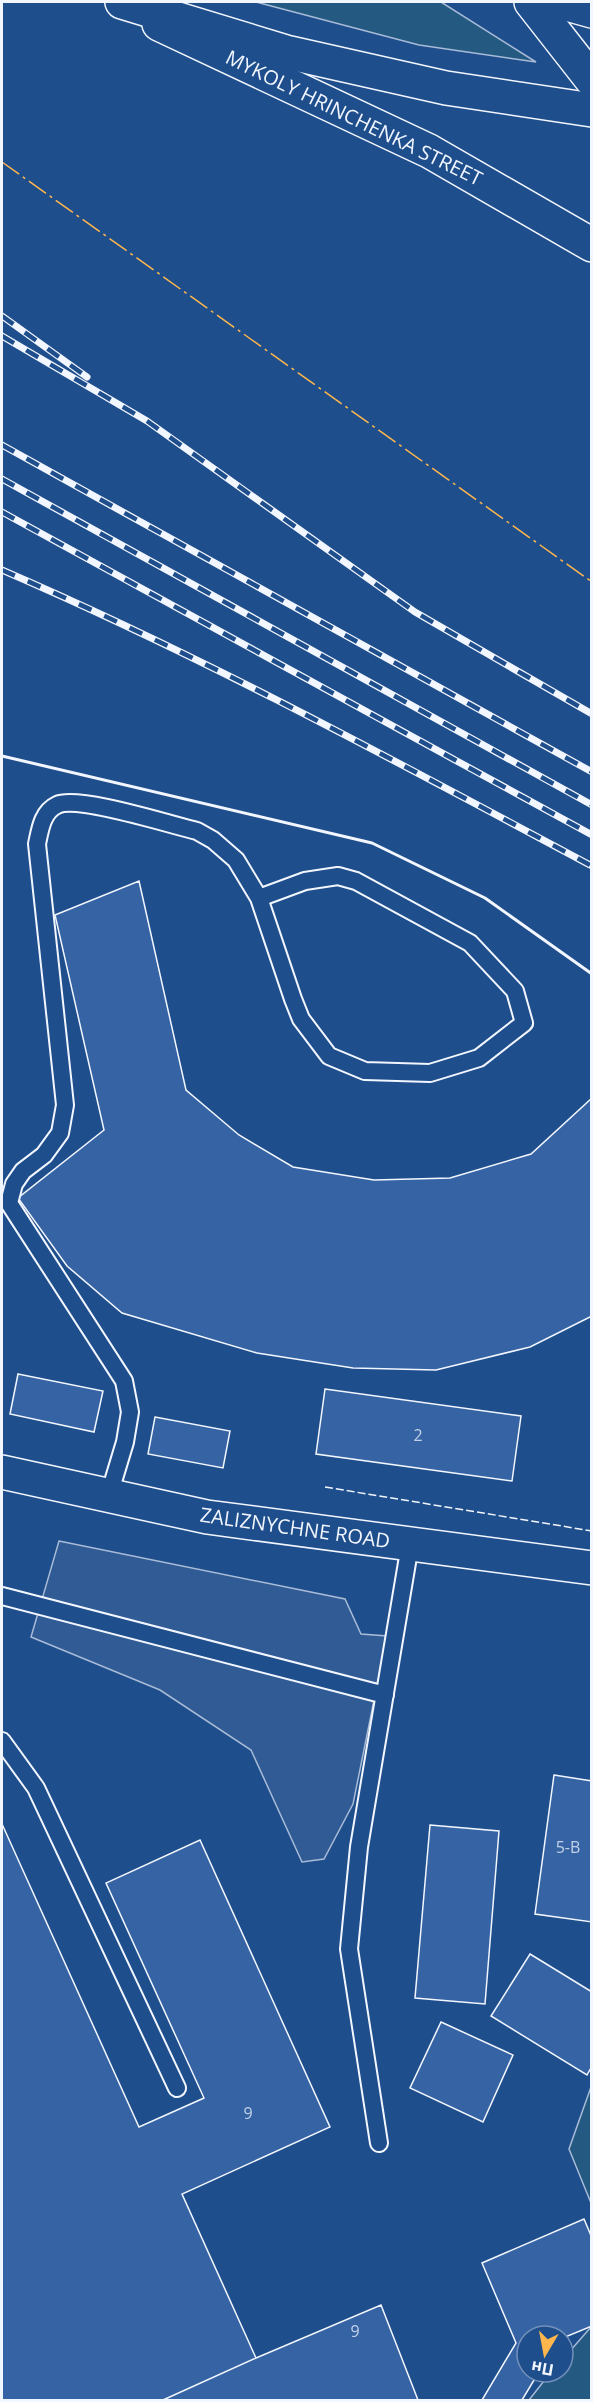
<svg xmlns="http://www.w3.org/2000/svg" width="593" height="2402" viewBox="0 0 593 2402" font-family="'Open Sans',sans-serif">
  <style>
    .green { fill: #245a82; stroke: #a8bbd7; stroke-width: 1.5 }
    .parking { fill: #305b95; stroke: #a8bbd7; stroke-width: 1.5 }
    .building { fill: #3563a3; stroke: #f2f6ff; stroke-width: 1.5 }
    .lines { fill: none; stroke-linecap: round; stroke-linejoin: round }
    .lane-casing { stroke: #f2f6ff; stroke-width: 20 }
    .secondary-casing { stroke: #f2f6ff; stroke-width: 36 }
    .primary-casing { stroke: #f2f6ff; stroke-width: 36 }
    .lane { stroke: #1f4e8c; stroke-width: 16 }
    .secondary { stroke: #1f4e8c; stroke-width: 33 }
    .primary { stroke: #1f4e8c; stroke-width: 33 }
    .rail-casing { stroke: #f2f6ff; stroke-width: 7 }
    .rail { stroke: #1f4e8c; stroke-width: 4.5; stroke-dasharray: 14; stroke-linecap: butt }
    .fence { stroke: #f2f6ff; stroke-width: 1.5; stroke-dasharray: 8 3; stroke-linecap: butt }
    .wall { stroke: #f2f6ff; stroke-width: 3 }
    .power { stroke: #ffb74d; stroke-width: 1.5; stroke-dasharray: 21 4.5 3 4.5; stroke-linecap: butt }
    .labels { text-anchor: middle; stroke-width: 4.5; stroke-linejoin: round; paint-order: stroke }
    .number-label { font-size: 16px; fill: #c3d1e8 }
    .street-label { font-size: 20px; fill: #f2f6ff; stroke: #1f4e8c }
  </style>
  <rect width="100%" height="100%" fill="#1f4e8c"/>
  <!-- green -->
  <path class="green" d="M256 2H441L536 62 419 45Z
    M591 2087V2203L569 2149Z
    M591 2327V2400H529L551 2372H563V2359Z"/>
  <!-- parking -->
  <path class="parking" d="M59 1541 345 1599 361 1634 387 1636 353 1804 324 1859 302 1862 251 1750 160 1690 31 1637Z"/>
  <!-- building -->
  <path class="building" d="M139 881 186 1090 239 1135 293 1167 374 1180 450 1178 531 1154 592 1098V1316L530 1347 436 1370 353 1368 257 1353 122 1313 67 1266 18 1198 104 1130 55 915Z
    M18 1374 103 1391 94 1432 10 1414Z
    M325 1389 521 1416 512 1481 316 1454Z
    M155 1417 230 1431 223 1468 148 1454Z
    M554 1775 592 1781V1922L535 1914Z
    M2 1824 139 2127 204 2098 106 1883 200 1840 330 2127 182 2194 256 2358 163 2400H2Z
    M430 1825 499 1831 485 2004 415 1998Z
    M530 1954 592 1992V2066L587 2075 491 2016Z
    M441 2022 513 2055 483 2122 410 2088Z
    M584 2219 592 2238V2326L563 2338V2336H527V2372H539L522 2400H482L516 2343 482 2263Z
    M381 2305 418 2400H163L256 2358Z"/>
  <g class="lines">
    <defs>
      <path id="lane" d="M109 1495 125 1442 130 1412 124 1381 9 1203 14 1184 23 1171 44 1155 60 1133 65 1105 37 844C40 830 42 812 57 805 78 795 171 825 197 831L213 840 236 860 259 898 293 999 301 1019 329 1056 365 1071 430 1073 479 1058 524 1023 515 991 470 943 356 881 338 876 305 881 259 898
        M2 1596 385 1695
        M2 1741 36 1788 177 2088
        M379 2143 349 1949 359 1847 410 1545"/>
      <path id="secondary" d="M531 2 592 80
        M159 24 429 151 592 245
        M2 1472 207 1517 592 1568"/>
      <path id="primary" d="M122 2 286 52 446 88 592 110
        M560 2 592 11"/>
    </defs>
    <!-- lane casing -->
    <use href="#lane" class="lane-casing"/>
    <!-- secondary casing -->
    <use href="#secondary" class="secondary-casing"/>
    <!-- primary casing -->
    <use href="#primary" class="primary-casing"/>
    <!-- lane -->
    <use href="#lane" class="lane"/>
    <!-- secondary -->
    <use href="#secondary" class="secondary"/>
    <!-- primary -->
    <use href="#primary" class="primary"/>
    <defs>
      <path id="rail" d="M2 316 87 377
        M2 336 147 421 415 612 592 714
        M2 445 592 772
        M2 479 592 805
        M2 512 592 835
        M2 570C204 657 397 762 592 866"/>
    </defs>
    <!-- rail casing -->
    <use href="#rail" class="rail-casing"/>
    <!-- rail -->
    <use href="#rail" class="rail"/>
    <!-- fence -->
    <path class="fence" d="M325 1487 592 1531"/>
    <!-- wall -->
    <path class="wall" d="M2 756 372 843 485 898 592 974"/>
    <!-- power -->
    <path class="power" d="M2 162 592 582"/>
  </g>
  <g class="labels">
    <!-- number labels -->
    <g class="number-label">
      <text x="418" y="1441">2</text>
      <text x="568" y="1853">5-В</text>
      <text x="248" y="2119">9</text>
      <text x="355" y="2337">9</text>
    </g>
    <!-- street labels -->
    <g class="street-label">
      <text transform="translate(354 118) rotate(26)" y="7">MYKOLY HRINCHENKA STREET</text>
      <text transform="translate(295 1528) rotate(8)" y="7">ZALIZNYCHNE ROAD</text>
    </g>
  </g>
  <!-- border -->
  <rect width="593" height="2402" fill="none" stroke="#f2f6ff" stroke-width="6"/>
  <!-- north arrow -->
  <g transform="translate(545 2354) rotate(190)"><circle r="28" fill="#1f4e8c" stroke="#7391ba" stroke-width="1.5"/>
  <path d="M0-4.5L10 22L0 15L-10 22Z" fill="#ffb74d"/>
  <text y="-9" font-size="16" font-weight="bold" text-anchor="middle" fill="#f2f6ff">Пн</text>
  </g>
</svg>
